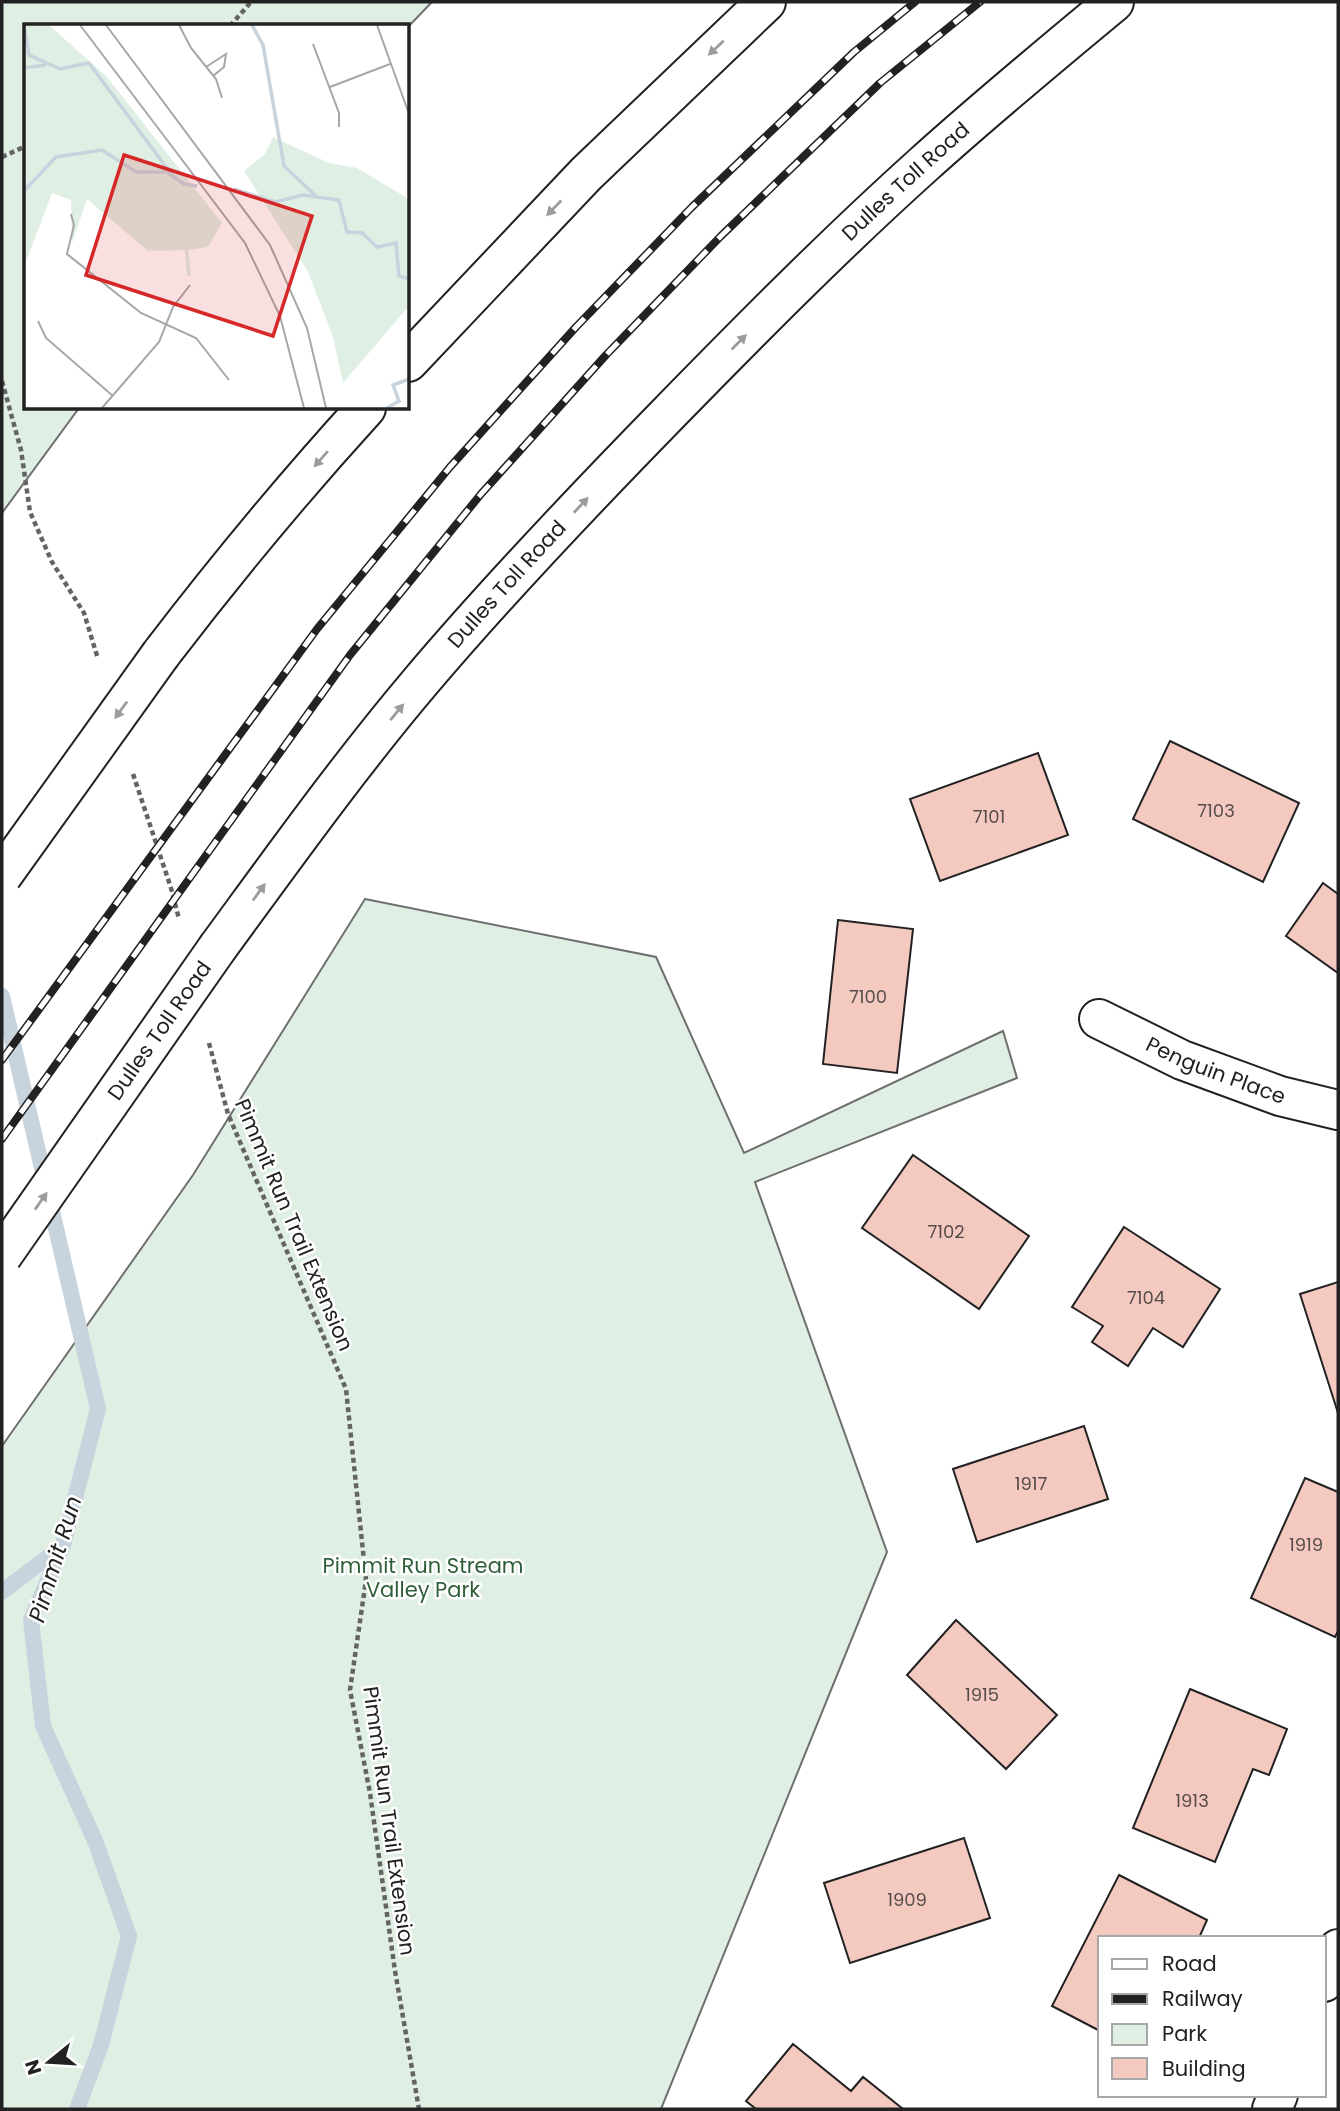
<svg xmlns="http://www.w3.org/2000/svg" width="1340" height="2111" viewBox="0 0 1340 2111" font-family="Poppins,sans-serif">
  <style>
    .green { fill: #e0efe3; stroke: #6f6f6f; stroke-width: 2 }
    .lines { fill: none; stroke-linecap: round; stroke-linejoin: round }
    .stream { stroke: #c7d3dd; stroke-width: 16 }
    .building { fill: #f3c9c0; stroke: #222; stroke-width: 2 }
    .minor-casing { stroke: #222; stroke-width: 42 }
    .motorway-casing { stroke: #222; stroke-width: 42 }
    .path { stroke: #646464; stroke-width: 4.5; stroke-dasharray: 5 3.5; stroke-linecap: butt }
    .minor { stroke: #fff; stroke-width: 38 }
    .motorway { stroke: #fff; stroke-width: 38 }
    .rail-casing { stroke: #222; stroke-width: 8 }
    .rail { stroke: #fff; stroke-width: 5; stroke-dasharray: 16; stroke-linecap: butt }
    .motorway-bridge-casing { stroke: #222; stroke-width: 42; stroke-linecap: butt }
    .motorway-bridge { stroke: #fff; stroke-width: 38 }
    .oneway { fill: #9c9c9c }
    .labels { text-anchor: middle; stroke-width: 5; stroke-linejoin: round; paint-order: stroke }
    .number-label { font-size: 18px; fill: #564c4a }
    .street-label { font-size: 21px; fill: #222; stroke: #fff }
    .park-label { font-size: 21px; fill: #2f5e38; stroke: #fff }
    .water-label { font-size: 23px; font-style: italic; fill: #222; stroke: #fff }
    .inset-river { fill: none; stroke: #c7d3dd; stroke-width: 3.5 }
    .inset-road { fill: none; stroke: #a7a7a7; stroke-width: 2 }
    .view { fill: #d62828; fill-opacity: 0.15; stroke: #d62828; stroke-width: 3.5 }
    .inset-edge { fill: none; stroke: #222; stroke-width: 3.5 }
  </style>
  <rect width="100%" height="100%" fill="#fff"/>
  <!-- green -->
  <path class="green" d="M2 2H432L408 27 26 26V408H79L2 513Z
    M365 899 656 957 744 1153 1003 1031 1017 1078 755 1182 887 1552 661 2109H2V1446L193 1175Z"/>
  <g class="lines">
    <!-- stream -->
    <path class="stream" d="M2 996 98 1409 63 1545 31 1620 43 1726 96 1843 129 1936 101 2045 77 2109
      M2 1592 61 1547"/>
  </g>
  <!-- building -->
  <path class="building" d="M1170 741 1299 803 1263 882 1133 819Z
    M1038 753 1068 835 940 881 910 799Z
    M1323 883 1338 894V973L1286 936Z
    M838 920 913 929 897 1073 823 1064Z
    M913 1155 1029 1236 979 1309 862 1228Z
    M1124 1227 1220 1289 1183 1347 1153 1328 1128 1366 1092 1342 1103 1326 1072 1307Z
    M1338 1282V1413L1300 1294Z
    M1084 1426 1108 1499 977 1542 953 1469Z
    M1305 1478 1338 1492V1631L1335 1637 1251 1598Z
    M956 1620 1057 1715 1006 1769 907 1675Z
    M1190 1689 1287 1729 1269 1775 1253 1769 1215 1862 1133 1828Z
    M964 1838 990 1918 850 1963 824 1883Z
    M1119 1875 1207 1920 1199 1938H1100V2031L1052 2006Z
    M793 2044 851 2091 863 2077 903 2109H756L746 2101Z"/>
  <g class="lines">
    <defs>
      <g id="minor">
        <path id="s1" d="M1099 1019 1182 1060 1280 1096 1338 1110"/>
        <path d="M1324 1982 1338 1949"/>
        <path d="M1272 2109 1278 2095"/>
      </g>
      <g id="motorway">
        <path d="M408 362 586 174 766 2"/>
        <path d="M161 654C226 569 294 487 366 408"/>
        <path id="s2" d="M218 947C284 857 349 766 421 681 499 589 582 502 666 416 750 330 835 244 924 164 986 108 1050 55 1114 2"/>
      </g>
    </defs>
    <!-- minor casing -->
    <use href="#minor" class="minor-casing"/>
    <!-- motorway casing -->
    <use href="#motorway" class="motorway-casing"/>
    <!-- path -->
    <path class="path" d="M230 26 251 2
      M2 157 26 146
      M2 381 21 450 30 512 52 562 84 613 98 659
      M133 774 171 888 179 919
      M209 1043 228 1114 346 1389 366 1580 350 1690 370 1793 395 1971 419 2109
      M1337 2091H1338"/>
    <!-- minor -->
    <use href="#minor" class="minor"/>
    <!-- motorway -->
    <use href="#motorway" class="motorway"/>
    <defs>
      <path id="rail" d="M2 1060 317 629 450 467 576 327 692 207 854 52 915 2
        M2 1139 350 655 481 494 606 355 721 236 880 83 980 2"/>
    </defs>
    <!-- rail casing -->
    <use href="#rail" class="rail-casing"/>
    <!-- rail -->
    <use href="#rail" class="rail"/>
    <defs>
      <g id="motorway-bridge">
        <path d="M2 876 161 654"/>
        <path id="s3" d="M2 1256 218 947"/>
      </g>
    </defs>
    <!-- motorway-bridge casing -->
    <use href="#motorway-bridge" class="motorway-bridge-casing"/>
    <!-- motorway-bridge -->
    <use href="#motorway-bridge" class="motorway-bridge"/>
  </g>
  <!-- one-way arrows -->
  <defs><path id="oneway-solid" d="M-6-.8H1V-3.2L6.5 0L1 3.2V.8H-6Z" transform="scale(1.75)"/></defs>
  <g class="oneway">
    <use href="#oneway-solid" transform="translate(716 48) rotate(137)"/>
    <use href="#oneway-solid" transform="translate(554 208) rotate(134)"/>
    <use href="#oneway-solid" transform="translate(739 342) rotate(-45)"/>
    <use href="#oneway-solid" transform="translate(321 459) rotate(131)"/>
    <use href="#oneway-solid" transform="translate(581 505) rotate(-47)"/>
    <use href="#oneway-solid" transform="translate(121 710) rotate(126)"/>
    <use href="#oneway-solid" transform="translate(397 712) rotate(-51)"/>
    <use href="#oneway-solid" transform="translate(259 892) rotate(-54)"/>
    <use href="#oneway-solid" transform="translate(41 1201) rotate(-55)"/>
  </g>
  <g class="labels">
    <!-- number labels -->
    <g class="number-label">
      <text x="1216" y="817">7103</text>
      <text x="989" y="823">7101</text>
      <text x="868" y="1003">7100</text>
      <text x="946" y="1238">7102</text>
      <text x="1146" y="1304">7104</text>
      <text x="1031" y="1490">1917</text>
      <text x="1306" y="1551">1919</text>
      <text x="982" y="1701">1915</text>
      <text x="1192" y="1807">1913</text>
      <text x="907" y="1906">1909</text>
    </g>
    <!-- street labels -->
    <g class="street-label">
      <text dy="7" stroke="none"><textPath href="#s2" startOffset="1031">Dulles Toll Road</textPath></text>
      <text dy="7" stroke="none"><textPath href="#s2" startOffset="464">Dulles Toll Road</textPath></text>
      <text dy="7" stroke="none"><textPath href="#s3" startOffset="275">Dulles Toll Road</textPath></text>
      <text dy="7" stroke="none"><textPath href="#s1" startOffset="128">Penguin Place</textPath></text>
      <text transform="translate(294 1225) rotate(67)" y="7">Pimmit Run Trail Extension</text>
      <text transform="translate(389 1821) rotate(82)" y="7">Pimmit Run Trail Extension</text>
    </g>
    <!-- park labels -->
    <g class="park-label">
      <text x="423" y="1573">Pimmit Run Stream<tspan x="423" dy="24">Valley Park</tspan></text>
    </g>
    <!-- water labels -->
    <g class="water-label">
      <text transform="translate(55 1559) rotate(-73)" y="8">Pimmit Run</text>
    </g>
  </g>
  <!-- overview -->
  <g transform="translate(24 24)">
    <rect width="385" height="385" fill="#fff"/>
    <path d="M0 1H25L83 53 198 199 184 223 164 226 167 252H163L161 226 124 227 63 175 48 219 47 176 28 169 0 243ZM249 113 305 139 333 144 385 175V282L319 359 309 313 284 248 220 147 241 130Z" fill="#e0efe3"/>
    <path class="inset-river" d="M0 1 5 31 36 45 65 39 148 151M228 1 239 21 260 142 294 174M0 44 22 41M210 165 251 178 279 171 315 176 323 208 338 209 353 223 372 219 375 252 385 255M0 167 32 133 78 126 112 148H143L160 160 173 162M363 384 375 377 369 361 385 355"/>
    <path class="inset-road" d="M56 1 221 219 256 292 280 384M82 1 246 221 283 304 302 384M155 1 167 24 192 55 198 74M353 1 385 90M289 20 315 89V103M182 43 202 30 200 43 189 52M306 63 366 40M47 190 50 201 43 230 117 289 172 314 205 356M14 297 22 314 89 372M78 384 135 318 149 283 166 261"/>
    <path class="view" d="M100 131 288 192 249 312 62 251Z"/>
    <rect width="385" height="385" class="inset-edge"/>
  </g>
  <!-- border -->
  <rect width="1340" height="2111" fill="none" stroke="#222222" stroke-width="7"/>
  <!-- legend -->
  <rect x="1098" y="1936" width="228" height="161" fill="#ffffff" stroke="#a7a7a7" stroke-width="2"/>
  <rect x="1112" y="1959" width="35" height="10" fill="#ffffff" stroke="#a7a7a7" stroke-width="2"/>
  <text x="1162" y="1971" font-size="21" fill="#222222">Road</text>
  <rect x="1112" y="1994" width="35" height="10" fill="#222222" stroke="#a7a7a7" stroke-width="2"/>
  <text x="1162" y="2006" font-size="21" fill="#222222">Railway</text>
  <rect x="1112" y="2024" width="35" height="21" fill="#e0efe3" stroke="#a7a7a7" stroke-width="2"/>
  <text x="1162" y="2041" font-size="21" fill="#222222">Park</text>
  <rect x="1112" y="2058" width="35" height="21" fill="#f3c9c0" stroke="#a7a7a7" stroke-width="2"/>
  <text x="1162" y="2076" font-size="21" fill="#222222">Building</text>
  <!-- north arrow -->
  <g transform="translate(49 2062) rotate(252)" stroke="#ffffff" stroke-width="5" paint-order="stroke">
  <path d="M0-5L12 26L0 18L-12 26Z" fill="#222222"/>
  <text y="-10" font-size="19" font-weight="bold" text-anchor="middle" fill="#222222">N</text>
  </g>
</svg>
